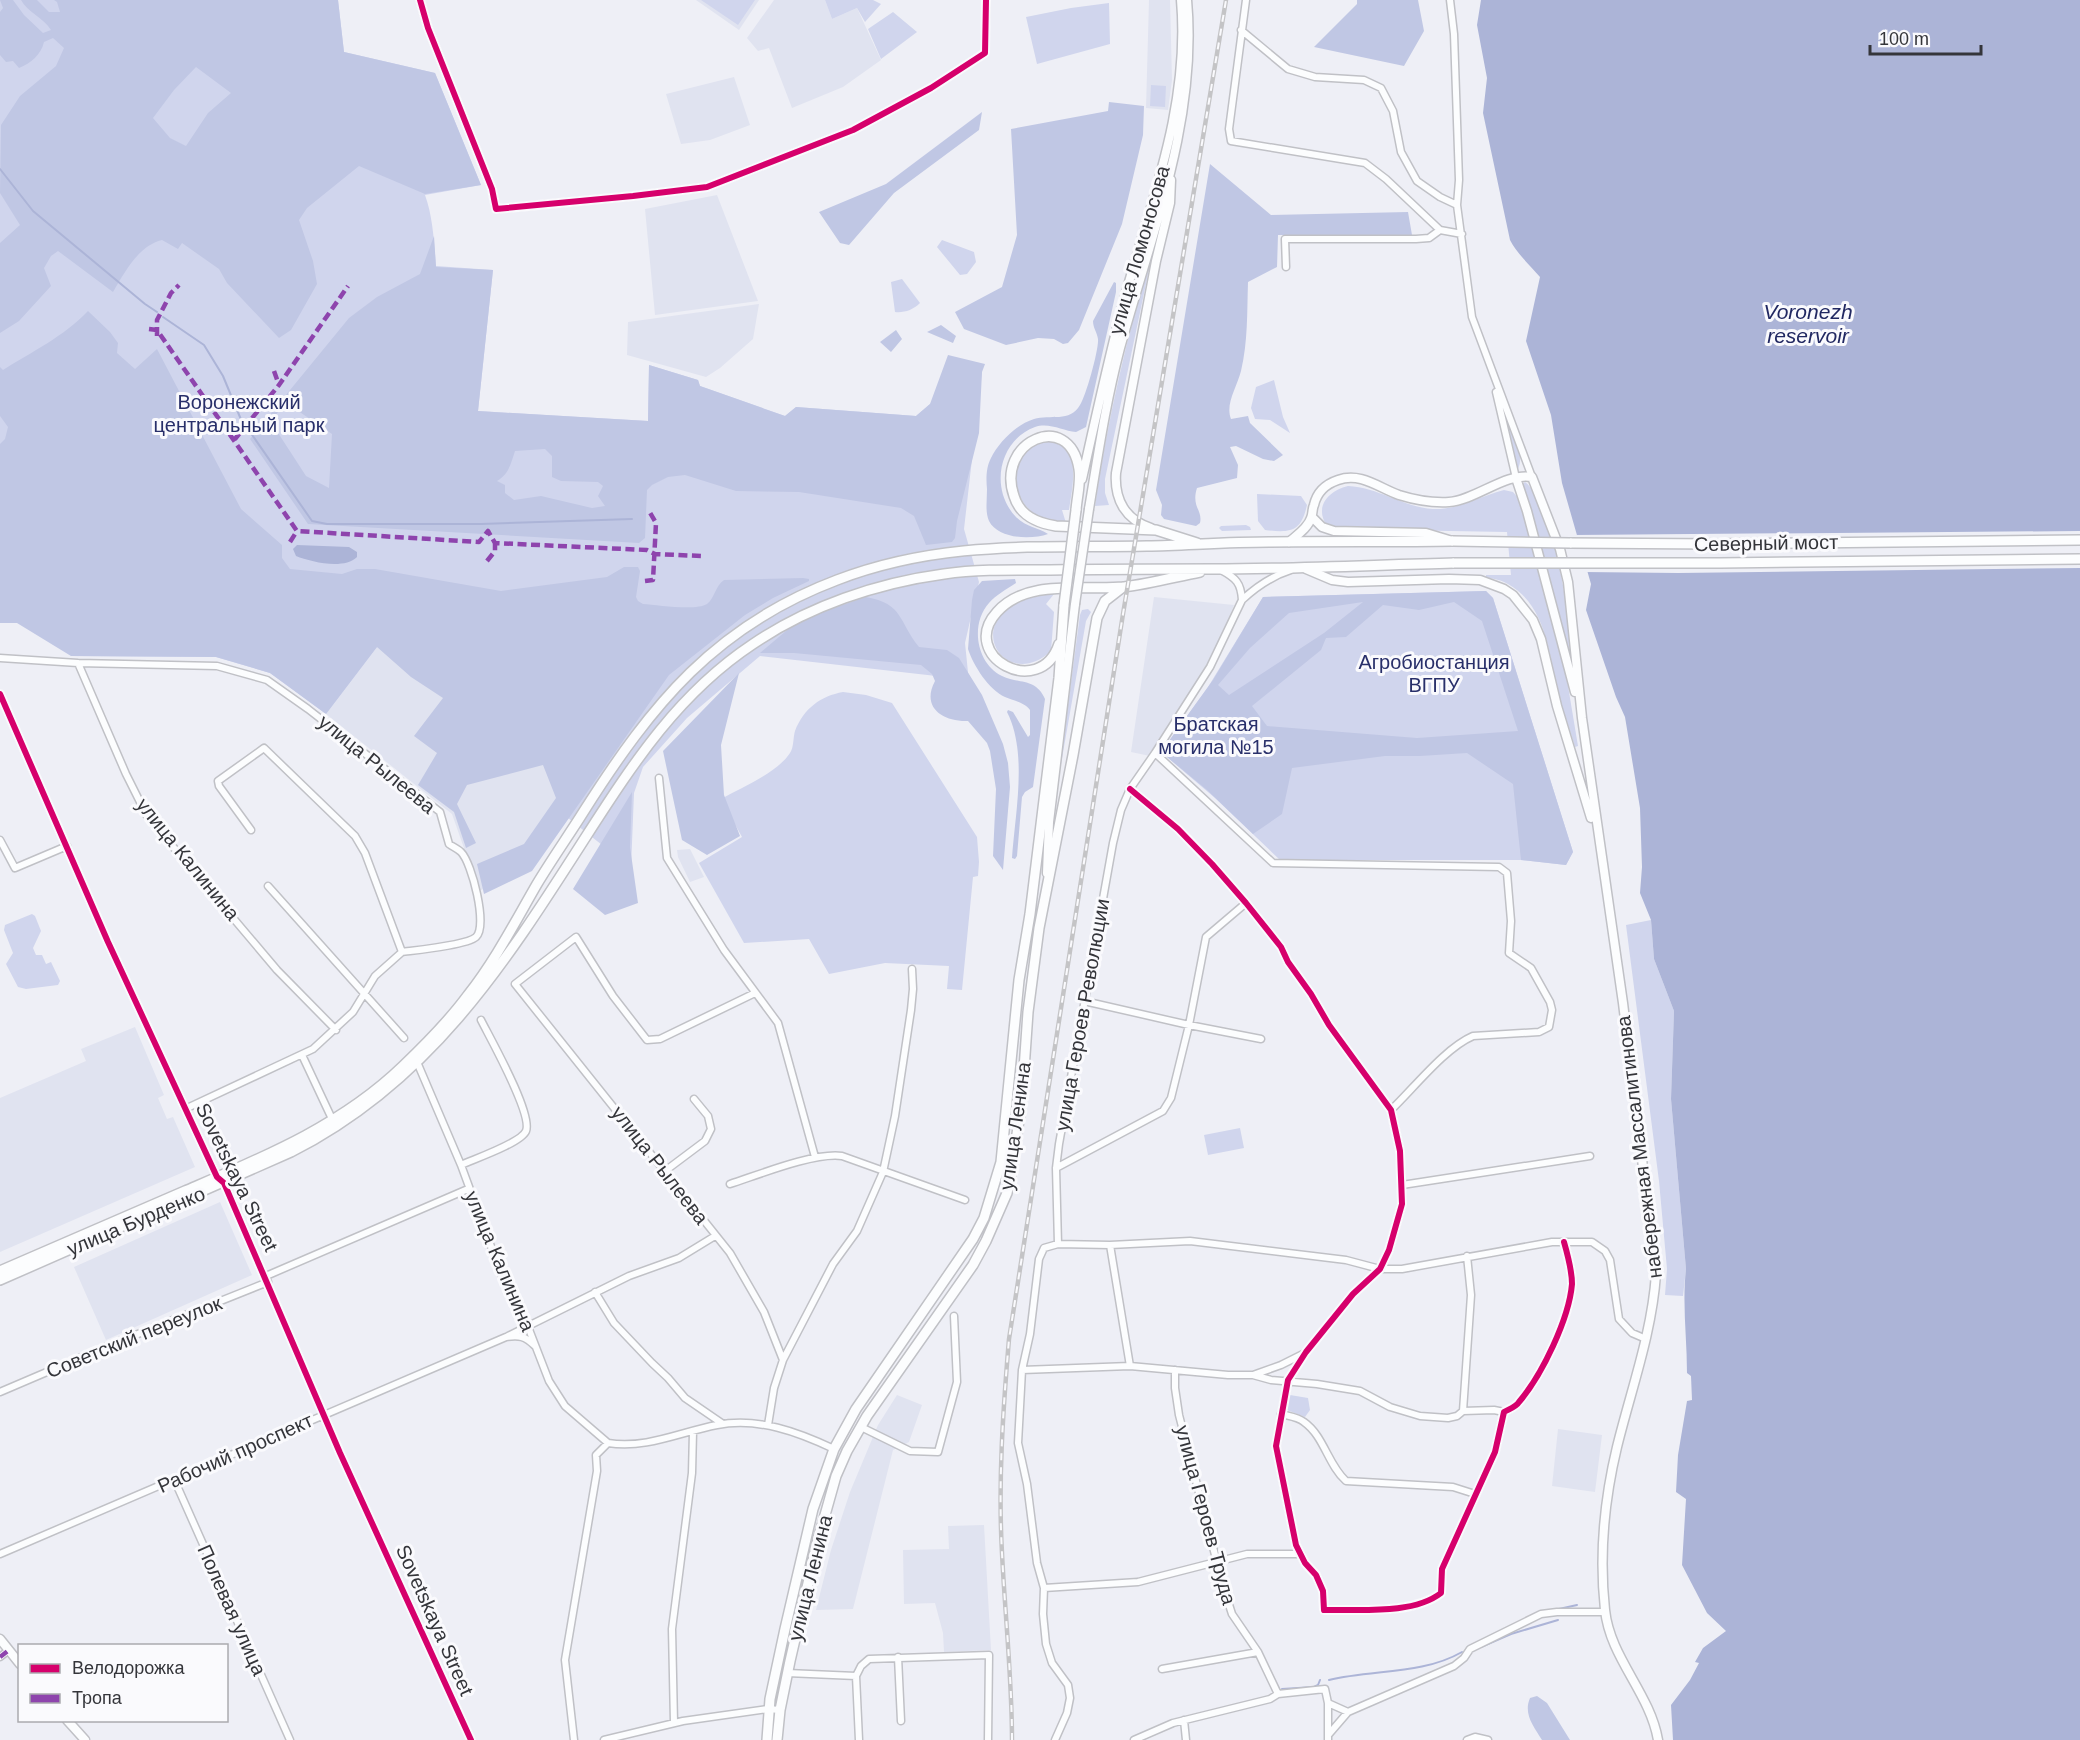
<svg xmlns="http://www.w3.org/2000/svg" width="2080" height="1740" viewBox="0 0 2080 1740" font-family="Helvetica,sans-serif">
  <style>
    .built { fill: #e0e3f0 }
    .green { fill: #d0d5ed }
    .forest { fill: #c0c7e4; fill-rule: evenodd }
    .water { fill: #acb4d7 }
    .pier { fill: #eeeff6 }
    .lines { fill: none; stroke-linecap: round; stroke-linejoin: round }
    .stream { stroke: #acb4d7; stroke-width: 2 }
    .street-casing { stroke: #c0c1c6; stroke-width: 9 }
    .secondary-casing { stroke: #c0c1c6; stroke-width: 11 }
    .primary-casing { stroke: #c0c1c6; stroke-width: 12 }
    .street { stroke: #fcfdfe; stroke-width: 6 }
    .secondary { stroke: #fcfdfe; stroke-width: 8 }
    .primary { stroke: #fcfdfe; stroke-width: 9 }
    .rail-casing { stroke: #c4c4c6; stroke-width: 4.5 }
    .rail { stroke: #fafafd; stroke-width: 2; stroke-dasharray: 7; stroke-linecap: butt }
    .secondary-bridge-casing { stroke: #c0c1c6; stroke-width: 11; stroke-linecap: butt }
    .primary-bridge-casing { stroke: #c0c1c6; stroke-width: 12; stroke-linecap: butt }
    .secondary-bridge { stroke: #fcfdfe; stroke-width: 8 }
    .primary-bridge { stroke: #fcfdfe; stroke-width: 9 }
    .quiet { stroke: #8e44ad; stroke-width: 4.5; stroke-dasharray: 9 4.5; stroke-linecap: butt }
    .cycleway-casing { stroke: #fafafd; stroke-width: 10 }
    .cycleway { stroke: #d6006c; stroke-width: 6 }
    .labels { text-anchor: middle; stroke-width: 6; stroke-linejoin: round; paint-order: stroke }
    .street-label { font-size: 20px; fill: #34353a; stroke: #fafafd }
    .park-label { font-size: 20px; fill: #282f6a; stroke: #fafafd }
    .water-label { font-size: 21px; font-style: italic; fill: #212862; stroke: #fafafd }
  </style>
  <rect width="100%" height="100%" fill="#eeeff6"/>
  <!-- built -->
  <path class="built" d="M696 0H759L739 30Z
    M774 0H825L832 19 857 8 881 60 843 87 792 108 769 48 758 51 747 38Z
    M1149 0H1170L1172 80 1168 110 1146 108Z
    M734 77 750 125 710 140 681 144 666 94Z
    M717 195 758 301 655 315 645 209Z
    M759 304 753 339 720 368 706 377 627 355 628 322Z
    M1154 597 1234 605 1226 626 1196 685 1150 756 1131 752Z
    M377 647 541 759 563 814 524 870 479 891 452 814 326 714Z
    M690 849 704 877 690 882 678 857 677 850Z
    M135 1027 164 1095 158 1098 167 1119 173 1117 195 1167 0 1252V1098L86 1061 81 1049Z
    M220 1202 252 1275 106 1340 74 1267Z
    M897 1395 922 1405 909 1442 893 1450 853 1609 816 1610 831 1550 850 1492 878 1425Z
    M1558 1429 1602 1435 1595 1492 1552 1486Z
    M984 1525 991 1650 944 1652 943 1633 935 1603 904 1604 903 1550 949 1549 948 1526Z"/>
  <!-- green -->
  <path class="green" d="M0 0H338L344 52 435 73 481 185 425 195C433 217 434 242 436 266L493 270 478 411 648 421 649 365 698 380 700 386 785 416 796 407 916 416 930 404 982 372 964 529 979 582 965 643 973 721 945 677 760 656 687 718 643 767 634 793 631 868 563 814 541 759 377 647 326 714 270 673 216 657 71 656 69 597 0 596Z
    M701 0H755L738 25Z
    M825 0H873L881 4 865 22 857 8 832 19Z
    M1109 3 1110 44 1037 64 1026 17 1071 8Z
    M893 12 917 32 881 59 868 29Z
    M1151 85 1166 86 1165 107 1150 106Z
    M942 240 974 252 976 262 967 274 960 275 937 247Z
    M1155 241 1105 479V493L1109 505 1095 506C1108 416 1129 328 1155 241Z
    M902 279 920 303C913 310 904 313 895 312L891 282Z
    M1274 380 1283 417 1290 433 1270 420 1255 419 1251 408 1256 387Z
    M1505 418 1507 420C1513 434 1525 454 1518 469Z
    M1044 441C1083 443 1073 483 1069 510H1062L1066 523C1055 521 1045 520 1035 514 1013 500 1010 468 1028 449 1032 445 1039 443 1044 441Z
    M1525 482C1532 487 1535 497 1539 505 1563 559 1567 609 1574 667H1572L1523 484Z
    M1348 486C1377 487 1403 507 1433 509 1459 510 1480 496 1504 490L1513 492 1519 499 1567 680 1578 746 1575 747C1570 729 1563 712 1558 694 1549 655 1547 606 1508 584 1502 580 1493 579 1486 577V575H1511L1507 532 1336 529 1327 526C1314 507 1328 491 1348 486Z
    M1257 494 1301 496 1307 505C1301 532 1291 533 1265 530L1258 521Z
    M1246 525 1250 527 1251 530 1222 531 1219 528 1221 526Z
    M1486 591 1493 598 1573 852 1566 865 1521 860H1280L1215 798 1161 752 1208 687 1263 597Z
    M1054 594 1046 604 1054 612 1051 651C1000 698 950 603 1054 594Z
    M1088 609 1091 612 1086 621 1057 787 1080 615 1082 610Z
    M843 692 866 695 892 703 977 837 979 862 978 876 973 877 962 990 947 989 949 966 885 963 829 974 809 939 744 943 699 863 742 837 721 799C742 787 777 773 790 753 794 747 793 737 795 731 804 708 821 696 843 692Z
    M32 914 35 916 41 931 33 948 36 955H42L46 964 51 962 60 981 58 985 26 989 18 987 6 964 13 953 4 930 5 925Z
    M1651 920 1654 959 1674 1011 1671 1099 1686 1269 1683 1296 1665 1295 1667 1269 1659 1181 1626 925Z
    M1240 1128 1244 1148 1208 1155 1204 1135Z
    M1290 1395 1308 1398 1310 1410 1305 1417 1287 1410Z"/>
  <!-- forest -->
  <path class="forest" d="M0 0H13L24 15 43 33 51 30C43 17 28 13 21 0H37L49 12H60L57 2 54 0H338L344 52 435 73 481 185 425 194 359 166 307 208 299 220 313 261 317 284 291 330 279 338 227 283 219 269 182 243 178 249 162 240C138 246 125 272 113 292L58 251 51 256 44 268 51 286 19 321 0 333V243L20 225 0 193 1 125 20 96 56 66 64 48 53 38 44 42C41 55 31 63 19 68L13 61 6 62 0 55V12L3 8ZM196 67 231 93 208 113 186 146 170 138 153 118 174 90Z
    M1357 0H1418L1424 31 1404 66 1314 47 1357 4Z
    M1109 102 1144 106 1143 135 1122 224 1079 330 1068 343 1063 344 1054 339 1038 338 1006 345 964 329 955 312 1002 287 1017 235 1011 129 1108 111Z
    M982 112 979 130 894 193 849 245 840 243 819 212 886 184Z
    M1210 164 1271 215 1408 212 1412 235H1278L1277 267 1248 282C1247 312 1248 342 1241 371 1237 387 1225 404 1231 419L1248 416 1250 423 1283 455 1274 461 1263 459 1236 446 1230 447 1238 465 1237 478 1197 488C1191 507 1203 510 1200 523L1196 526 1164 519 1161 515 1162 505 1156 490Z
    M434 236 436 267 493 270 478 411 648 421 649 365 698 380 700 386 785 416 796 407 916 416 930 404 948 355 985 364 982 372 979 433 957 521 955 538 952 542 926 545 914 516 901 508 799 492 736 491 685 475 668 477 652 485 647 490 645 538 639 543 308 524 250 439 349 318 377 297 420 274ZM285 402 332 434 329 488 306 476 271 422ZM545 449 552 456V477L561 481 598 482 603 486 598 496 605 506 592 508 541 496 514 500 505 493V485L497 481C509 474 511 463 515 451Z
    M1114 282 1116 283V292L1086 427 1076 432C1063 431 1049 422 1035 427 999 440 989 489 1016 517 1027 528 1038 527 1048 534 1031 540 998 539 989 521 985 512 987 500 987 489 986 479 986 467 991 458 999 442 1017 424 1034 419 1050 414 1070 423 1080 405 1086 396 1099 349 1098 339 1097 332 1093 328 1093 321Z
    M88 311 110 332 118 343 117 353 135 369 157 349 241 509 282 545V558L290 569 342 574 357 569H375L501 591 607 577 624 567H638L640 571 636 597 638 601 643 604C657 605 696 611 707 604 715 598 715 586 724 580L803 578 809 579V581L773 598 745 615 669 675 532 871 484 894 477 864 524 844 556 798 543 765 467 785 457 804 476 843 466 848 454 812 418 785 437 753 414 736 443 698 411 677 377 647 326 714 270 673 216 657 71 656 17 623H0V444L5 439 8 427 0 416V367L3 370C33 351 63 337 88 311Z
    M941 325 956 336 953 343 927 332Z
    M896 330 902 339 891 352 880 342Z
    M1015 579 1016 583C1007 589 996 595 989 603 970 624 976 663 1002 676 1019 684 1036 678 1045 699L1033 787 1025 792 1022 797 1017 856 1015 859 1012 858C1015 813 1028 753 1007 712L1008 710 1013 712 1028 737 1030 735V710C1024 702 1014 701 1005 697 989 690 973 665 968 649L972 600 974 590 982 581Z
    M1486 591 1493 598 1573 852 1566 865 1521 860 1513 784 1467 753 1420 756H1385L1292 768 1282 814 1253 834 1207 790 1161 752 1213 680 1263 597ZM1363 602 1324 633 1229 695 1218 685 1250 648 1289 613ZM1454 602 1482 621 1518 731 1417 738 1267 726 1252 706 1321 650 1326 638 1346 637 1383 605 1419 610Z
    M866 597C904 604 898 621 919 647L947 650 959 658 982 695 1003 744 1008 763 1010 787 1003 870 993 856 996 789 990 751 987 743 968 721C942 722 921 707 935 681L932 674 921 665 794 653H760L799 620Z
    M739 673 721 745 724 795 740 836 707 855 682 840 663 751Z
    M632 792 630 847 638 903 605 915 573 889Z
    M1537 1696 1547 1703 1570 1740H1542C1534 1727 1523 1714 1530 1698Z"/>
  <!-- water -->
  <path class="water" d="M1481 0H2080V1740H1673L1671 1705 1690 1680 1699 1663 1695 1662 1703 1648 1726 1631 1707 1613 1682 1565 1686 1499 1676 1492 1678 1455 1687 1401 1692 1400 1691 1376 1687 1373C1687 1338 1682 1304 1686 1269L1671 1099 1674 1011 1654 959 1651 920 1640 893 1642 867 1640 808 1625 717 1616 697 1586 610 1591 584 1562 483 1551 415 1526 341 1540 277C1529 264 1518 255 1510 240L1483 113 1487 78 1477 25Z
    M297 545 349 547 357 552V557C344 570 311 562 296 556L293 549Z"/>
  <!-- pier -->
  <path class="pier" d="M2080 531V568L1678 573 1584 572 1574 535Z"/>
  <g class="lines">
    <!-- stream -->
    <path class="stream" d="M0 169 33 211 145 304 157 312
      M163 317 204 345 223 376 242 422
      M248 429 312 521 327 524H481L632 519
      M1559 1609 1577 1605
      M1481 1647 1511 1634 1558 1620
      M1329 1680C1373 1669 1422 1675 1462 1652
      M1282 1689 1314 1687 1318 1685 1320 1680"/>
    <defs>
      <path id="street" d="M420 0 428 28 492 189 496 209 633 196 707 187 853 130 931 88 985 53 986 0
        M1246 0 1229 129 1231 141 1365 163 1386 179 1440 230 1462 234
        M1450 0 1454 34 1459 180 1457 205 1472 317 1532 477
        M1241 30 1288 69 1315 77 1364 80 1381 88 1393 111 1401 152 1417 181 1440 197 1457 205
        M1286 267 1285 239H1416L1429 238 1440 230
        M1496 392 1516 478
        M1221 570C1236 578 1241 583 1242 600 1257 586 1272 576 1291 570
        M0 658 78 663 217 666 267 680 308 709 440 812 449 844C453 847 458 849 461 852 472 863 488 926 476 937 467 945 417 950 402 952
        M78 663 126 774 147 816 277 970 336 1030
        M0 694 108 942 217 1177 224 1183 340 1453 471 1740
        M1155 753 1273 863 1499 867 1507 873 1511 921 1509 953 1531 968 1550 1002 1552 1010 1549 1027 1539 1032 1473 1036C1445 1048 1414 1088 1391 1110
        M659 778 667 858 724 950 778 1023 815 1157
        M1130 789 1178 829 1212 864 1246 903 1281 947 1288 962 1311 994 1329 1025 1391 1110 1400 1151 1402 1204 1389 1250 1380 1269 1353 1294 1306 1352 1288 1380 1276 1446 1296 1545 1305 1563 1316 1575 1323 1591 1324 1610C1359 1609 1413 1615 1441 1593L1442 1569 1495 1452 1504 1412C1509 1409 1516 1407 1519 1402 1542 1375 1569 1319 1572 1284 1572 1270 1568 1256 1564 1242
        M251 830 219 786 218 781 264 748 355 836 365 853 402 952
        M0 840 15 868 67 846
        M268 886 404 1038
        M755 993 660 1039 647 1040 613 996 576 937 515 984 730 1253 764 1312 783 1360
        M1084 1001 1189 1025 1261 1039
        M302 1055 333 1121
        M417 1062 461 1165 503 1279 520 1306 549 1381 565 1406 608 1443
        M185 1109 313 1049 353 1012 375 976 402 952
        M461 1165C474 1159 521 1143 526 1131 533 1114 490 1038 481 1020
        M1056 1168 1163 1111 1171 1098 1189 1025 1206 937 1246 903
        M665 1171 705 1141 711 1129 708 1116 694 1099
        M730 1184C758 1175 815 1152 842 1156L965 1200
        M1402 1185 1590 1156
        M1058 1244 1056 1168 1059 1144 1113 843 1121 810 1130 789 1155 753 1210 667 1242 600
        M1110 1245 1130 1366
        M266 1276 468 1189
        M595 1292 614 1323 652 1363 668 1378 685 1398 723 1424
        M508 1336 629 1276 679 1258 715 1236
        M1022 1370 1130 1366 1228 1375H1253L1271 1380 1317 1384 1360 1391 1390 1407 1420 1416 1448 1418 1457 1416 1463 1411 1494 1410 1504 1412
        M1175 1370V1388L1179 1415 1223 1586 1232 1614 1258 1652 1278 1694
        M1253 1375 1281 1365 1305 1353
        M0 1392 103 1348 268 1282
        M1463 1411 1471 1295 1467 1256
        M1281 1414C1288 1416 1298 1417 1304 1422 1324 1436 1328 1465 1346 1481L1453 1487 1475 1494
        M768 1425 774 1388 783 1360 833 1264 857 1231 883 1172 895 1116 911 1010 913 989 912 969
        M861 1427 910 1451 938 1452 957 1382 954 1316
        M174 1479 290 1740
        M0 1554 506 1337C519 1335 525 1336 535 1346
        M1044 1588 1138 1582 1247 1554H1301
        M0 1657 9 1650
        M898 1657 901 1721
        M1162 1669 1258 1652
        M787 1673 856 1676 861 1666 869 1659 989 1655 988 1740
        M856 1676 859 1740
        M1328 1703 1348 1712 1454 1666 1464 1658 1470 1649 1541 1614 1557 1612H1605
        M1184 1720 1186 1740
        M674 1723 672 1629 692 1473 693 1432
        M1329 1734 1348 1712
        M574 1740 565 1660 597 1471 596 1455 608 1443C647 1449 680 1432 717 1425 758 1417 798 1432 834 1449
        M604 1740 683 1721 768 1709 780 1710
        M1055 1740 1067 1713 1070 1698 1068 1685 1052 1663 1046 1644 1043 1614 1044 1588 1037 1563 1027 1484 1018 1443 1022 1370 1030 1334 1039 1259 1044 1248 1058 1244 1110 1245 1190 1241 1346 1260 1380 1269H1402L1552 1242H1592L1605 1251 1610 1260 1619 1319 1632 1333 1646 1339
        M1134 1740 1173 1723 1270 1699 1278 1694 1325 1689 1328 1703V1740
        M1467 1740 1475 1737 1488 1740"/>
      <path id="secondary" d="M1516 478 1527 511 1575 692
        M1082 479C1096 416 1110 352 1127 289 1154 194 1190 100 1181 0
        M1089 509C1098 455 1106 401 1120 348 1151 235 1198 119 1187 0
        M1312 517 1322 527 1334 531 1426 533 1449 540
        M1151 528C1126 520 1114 500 1116 473L1156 261 1170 203 1171 180
        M1289 542C1297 535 1308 528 1311 518 1313 514 1312 509 1314 505 1317 492 1326 484 1338 480 1361 472 1379 488 1399 495 1415 500 1432 503 1449 502 1476 500 1506 472 1532 477L1560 549 1568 582 1582 718 1623 1003 1656 1274C1652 1333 1631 1390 1617 1447 1604 1501 1599 1555 1605 1610 1610 1658 1650 1693 1658 1740
        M1306 569 1332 580 1348 582 1449 579 1480 580 1504 589 1513 595 1533 620 1541 639 1557 706 1591 818
        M1047 873 1049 822 1075 604
        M0 1639 20 1664
        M67 1720 85 1740"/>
      <path id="primary" d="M1076 510C1077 497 1081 482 1079 469 1069 408 995 442 1014 496 1020 516 1037 523 1056 526L1156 530 1197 543
        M1570 543 1717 544 2080 540
        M1059 644C1040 701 957 656 997 612 1027 578 1084 591 1124 587 1149 584 1175 577 1200 572
        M0 1271C62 1244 123 1218 185 1191 262 1158 341 1126 403 1066 426 1044 449 1021 468 995 495 961 515 922 537 884 552 859 569 835 584 811 652 704 715 626 837 580 941 540 1038 548 1147 546 1188 545 1229 542 1269 542 1331 541 1392 542 1453 541
        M0 1280 291 1152C431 1081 505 963 587 835 634 762 679 693 753 644 809 606 877 583 944 574 979 569 1015 570 1050 570 1105 569 1159 569 1213 569 1294 569 1374 565 1454 563
        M767 1740 770 1699 785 1629 813 1509 834 1449 856 1409 973 1239 984 1218 1001 1162 1019 980 1030 914 1059 678 1064 605
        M777 1740 780 1710 790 1661 818 1540 836 1476 847 1451 867 1416 973 1265 986 1241 1007 1193 1013 1163 1022 1098 1028 1012 1039 928 1073 755 1097 618 1105 601 1123 587"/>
    </defs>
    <!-- street casing -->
    <use href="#street" class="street-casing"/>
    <!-- secondary casing -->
    <use href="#secondary" class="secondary-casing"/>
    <!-- primary casing -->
    <use href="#primary" class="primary-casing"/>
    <!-- street -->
    <use href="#street" class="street"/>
    <!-- secondary -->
    <use href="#secondary" class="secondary"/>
    <!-- primary -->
    <use href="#primary" class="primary"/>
    <defs>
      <path id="rail" d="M1012 1740C1012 1678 1005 1615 1002 1553 998 1482 1003 1410 1009 1339L1123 614 1226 0"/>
    </defs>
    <!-- rail casing -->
    <use href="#rail" class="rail-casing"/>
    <!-- rail -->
    <use href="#rail" class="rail"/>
    <defs>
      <path id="secondary-bridge" d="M1075 604 1089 509"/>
      <path id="primary-bridge" d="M1453 541 1570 543
        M1454 563H1720L2080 559
        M1064 605 1076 510"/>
    </defs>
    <!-- secondary-bridge casing -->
    <use href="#secondary-bridge" class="secondary-bridge-casing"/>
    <!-- primary-bridge casing -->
    <use href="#primary-bridge" class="primary-bridge-casing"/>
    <!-- secondary-bridge -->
    <use href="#secondary-bridge" class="secondary-bridge"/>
    <!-- primary-bridge -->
    <use href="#primary-bridge" class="primary-bridge"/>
    <!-- quiet -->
    <path class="quiet" d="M149 329 157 330 297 531 479 542 488 531 495 543 647 550 655 554 701 556
      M157 336V320L171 293 179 285
      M274 371 279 385
      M235 439 279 385 348 286
      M290 542 297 531
      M487 561 495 551V543
      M645 581 653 580 656 523 649 511
      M0 1657 9 1650"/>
    <defs>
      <path id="cycleway" d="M420 0 428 28 492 189 496 209 633 196 707 187 853 130 931 88 985 53 986 0
        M0 694 108 942 217 1177 224 1183 340 1453 471 1740
        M1130 789 1178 829 1212 864 1246 903 1281 947 1288 962 1311 994 1329 1025 1391 1110 1400 1151 1402 1204 1389 1250 1380 1269 1353 1294 1306 1352 1288 1380 1276 1446 1296 1545 1305 1563 1316 1575 1323 1591 1324 1610C1359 1609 1413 1615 1441 1593L1442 1569 1495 1452 1504 1412C1509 1409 1516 1407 1519 1402 1542 1375 1569 1319 1572 1284 1572 1270 1568 1256 1564 1242"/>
    </defs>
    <!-- cycleway casing -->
    <use href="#cycleway" class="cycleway-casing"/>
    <!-- cycleway -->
    <use href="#cycleway" class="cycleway"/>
  </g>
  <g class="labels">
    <!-- street labels -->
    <g class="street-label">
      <text transform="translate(1139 250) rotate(-74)" y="7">улица Ломоносова</text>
      <text transform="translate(1766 543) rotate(-1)" y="7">Северный мост</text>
      <text transform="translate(377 764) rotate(39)" y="7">улица Рылеева</text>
      <text transform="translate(188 859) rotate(51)" y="7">улица Калинина</text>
      <text transform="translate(1082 1015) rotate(-80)" y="7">улица Героев Революции</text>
      <text transform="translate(1015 1126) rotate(-82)" y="7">улица Ленина</text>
      <text transform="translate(1639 1147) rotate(-97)" y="7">набережная Массалитинова</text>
      <text transform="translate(660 1165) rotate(52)" y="7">улица Рылеева</text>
      <text transform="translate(237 1177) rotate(64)" y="7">Sovetskaya Street</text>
      <text transform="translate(136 1221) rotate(-23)" y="7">улица Бурденко</text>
      <text transform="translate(500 1261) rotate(67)" y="7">улица Калинина</text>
      <text transform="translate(134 1337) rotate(-22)" y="7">Советский переулок</text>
      <text transform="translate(235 1453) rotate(-24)" y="7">Рабочий проспект</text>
      <text transform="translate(1206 1515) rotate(75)" y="7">улица Героев Труда</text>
      <text transform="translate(810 1578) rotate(-76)" y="7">улица Ленина</text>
      <text transform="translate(232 1610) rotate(66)" y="7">Полевая улица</text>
      <text transform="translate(435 1620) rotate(66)" y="7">Sovetskaya Street</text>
    </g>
    <!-- park labels -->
    <g class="park-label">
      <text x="239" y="409">Воронежский<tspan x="239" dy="23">центральный парк</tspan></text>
      <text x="1434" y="669">Агробиостанция<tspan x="1434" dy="23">ВГПУ</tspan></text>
      <text x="1216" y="731">Братская<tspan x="1216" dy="23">могила №15</tspan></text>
    </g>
    <!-- water labels -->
    <g class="water-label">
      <text x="1808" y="319">Voronezh<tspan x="1808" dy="24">reservoir</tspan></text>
    </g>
  </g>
  <!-- legend -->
  <rect x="18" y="1644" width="210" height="78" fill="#fafafd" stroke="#ababaf" stroke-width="1.5"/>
  <rect x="30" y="1664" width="30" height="9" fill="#d6006c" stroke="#ababaf" stroke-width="1.5"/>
  <text x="72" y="1674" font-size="18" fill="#34353a">Велодорожка</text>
  <rect x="30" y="1694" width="30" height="9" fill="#8e44ad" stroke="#ababaf" stroke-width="1.5"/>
  <text x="72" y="1704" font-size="18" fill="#34353a">Тропа</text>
  <!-- scale -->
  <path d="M1870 45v9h111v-9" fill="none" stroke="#34353a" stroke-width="3"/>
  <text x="1879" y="45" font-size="18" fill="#34353a" stroke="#fafafd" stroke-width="4.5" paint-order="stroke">100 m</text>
</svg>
